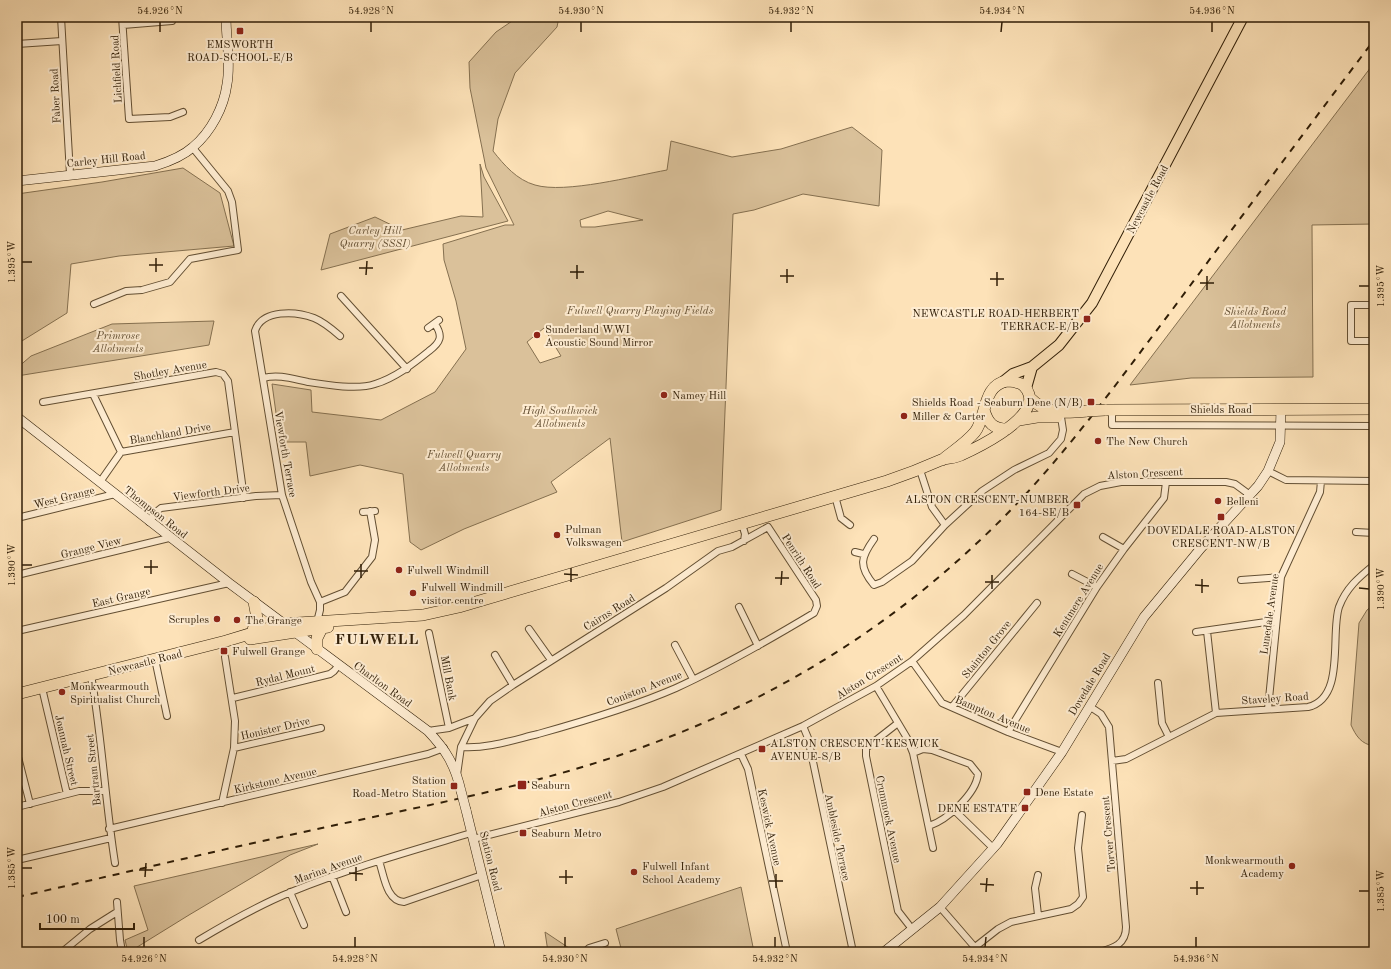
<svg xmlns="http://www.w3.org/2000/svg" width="1391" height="969" viewBox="0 0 1391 969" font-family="'Old Standard TT',serif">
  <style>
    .green { fill: #dac19a; stroke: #857050; fill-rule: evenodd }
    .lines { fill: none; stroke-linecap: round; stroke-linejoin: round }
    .street-casing { stroke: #634f33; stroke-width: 8 }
    .secondary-casing { stroke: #301e07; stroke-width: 10 }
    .primary-casing { stroke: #301e07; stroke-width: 12 }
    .highway-casing { stroke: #301e07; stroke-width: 12 }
    .street { stroke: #feecd1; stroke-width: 6 }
    .secondary { stroke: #feecd1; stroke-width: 9 }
    .primary { stroke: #fde2b8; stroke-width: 10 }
    .highway { stroke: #fde2b8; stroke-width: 11 }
    .rail { stroke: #301e07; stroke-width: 2; stroke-dasharray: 7 7; stroke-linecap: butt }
    .secondary-bridge-casing { stroke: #301e07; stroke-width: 10; stroke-linecap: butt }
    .highway-bridge-casing { stroke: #301e07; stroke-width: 12; stroke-linecap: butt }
    .secondary-bridge { stroke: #feecd1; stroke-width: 9 }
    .highway-bridge { stroke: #fde2b8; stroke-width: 11 }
    .ticks { fill: none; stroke: #301e07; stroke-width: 1.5 }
    .poi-dot { fill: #8f2418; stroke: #feecd1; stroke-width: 1.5 }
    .labels { text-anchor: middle; stroke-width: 4; stroke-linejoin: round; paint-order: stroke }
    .poi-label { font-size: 11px; fill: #301e07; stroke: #feecd1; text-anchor: start }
    .street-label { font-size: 11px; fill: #301e07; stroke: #feecd1 }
    .park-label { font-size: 11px; font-style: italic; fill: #634f33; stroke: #feecd1 }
    .district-label { font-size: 15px; font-weight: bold; letter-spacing: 1px; fill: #301e07; stroke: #feecd1 }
    .neatline { fill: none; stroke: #301e07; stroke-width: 1.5 }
    .ticks-label { font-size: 10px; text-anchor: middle; fill: #301e07 }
  </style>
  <rect width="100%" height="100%" fill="#fde2b8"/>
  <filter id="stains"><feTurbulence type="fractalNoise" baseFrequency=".005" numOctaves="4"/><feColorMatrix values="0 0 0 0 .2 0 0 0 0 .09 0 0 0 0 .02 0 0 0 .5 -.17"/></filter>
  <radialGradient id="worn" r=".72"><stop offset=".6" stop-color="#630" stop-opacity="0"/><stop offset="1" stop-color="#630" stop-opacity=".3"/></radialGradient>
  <!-- green -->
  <path class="green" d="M518 17H559L557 27 515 73 498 119 493 151C504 165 517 180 535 185 565 194 634 176 667 170L671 141 732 157 781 149 852 127 882 150 879 206 803 194 754 210 733 214 721 510 622 542 610 438 551 482 557 492 464 529 421 550 410 542 403 474 360 465 310 476 306 442H280L272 384 311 390 312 412 381 420 435 392 466 349 456 301 444 260 443 244 505 225H514L486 168 470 88 469 62 496 32ZM608 211 643 220 595 227H581L580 220ZM544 328 561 356 540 363 527 342Z
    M1374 63V224L1312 225 1313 377 1191 378 1130 385Z
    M480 164 484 177 508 221 321 270 330 234 375 217 402 230 461 216 483 217Z
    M183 168 220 193 234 246 119 256 71 264 67 313 17 344V194L102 182Z
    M214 321 209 345 17 376V368L31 356 112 324Z
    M1374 604V746C1361 744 1356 736 1351 725L1359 623 1367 610Z
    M318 844 290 855 189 915 134 949 133 952H128L125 940 148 930 134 886Z
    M741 887 754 952H622L616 929Z
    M545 932 575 952H548Z"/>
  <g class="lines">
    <defs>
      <path id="street" d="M61 17 70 174
        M122 17 129 119 170 117 183 112
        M123 25 172 21
        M17 44 62 41
        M341 296 407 369
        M94 304 126 291 142 290 170 282 190 259 238 250 232 202 228 191 193 148
        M1374 305H1351V341H1374
        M428 328 439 320
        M263 378C279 374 293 379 308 382 327 385 358 390 375 384 395 378 413 364 429 351 441 342 443 336 435 324
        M93 394 121 452
        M43 402 216 372 223 374 228 381 244 498
        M1112 410V425L1374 426
        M920 470 932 507 945 525
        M1268 471 1286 480 1374 481
        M100 482 121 452 235 432
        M835 496 841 518 850 525
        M363 512 375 511
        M17 518 115 494
        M149 522 156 512 161 508 256 496 282 495
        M742 524 745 534 744 541
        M1356 532 1374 533
        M1103 537 1124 549
        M874 539C861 557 858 566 874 585L882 582 912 561 945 525 982 491 1014 470 1049 453 1061 439 1063 430 1061 417
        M855 552 863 554
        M1072 574 1097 587
        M17 575 169 538
        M1241 580 1281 577
        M320 602 345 592 372 557 375 540 370 511
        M739 607 758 646
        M317 622 320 610V602L311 582 282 495 255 331C262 309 296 311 314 318 324 322 332 329 340 336
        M529 629 551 660
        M17 631 229 583
        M1207 631 1216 713
        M1196 632 1266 622 1276 623
        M429 633 449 728
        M675 645 693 679
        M495 655 513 685
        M155 659 167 716
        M912 661 942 703 1008 732 1062 752
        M91 675C102 737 105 800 115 863
        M1158 683 1162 723 1169 737
        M876 686 907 738 913 753 933 848
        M42 688 67 794
        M233 698 330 674 334 671 338 666
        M1089 706 1101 714 1109 727 1126 927C1126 944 1114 948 1099 952
        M952 707 1037 603
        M1268 709 1281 577 1320 492 1321 481
        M475 718 490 701 513 685 666 588 718 551 732 547 768 527
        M898 723 866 748V756L898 911 912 929
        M803 726 808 738 853 952
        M428 731 449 728 475 718 461 747 457 775
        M1008 732 1097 587 1124 549 1164 498 1166 482
        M461 747C487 749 513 740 538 734 581 722 635 706 676 688 724 666 769 640 814 613L817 606 816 600 768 527
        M234 748 321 728
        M17 753 30 804
        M913 753 923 749 932 750 970 764 978 774C976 794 947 820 929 826
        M741 754 748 769 787 952
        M1112 761 1126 759 1216 713 1308 707C1346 698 1330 634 1339 607 1346 588 1359 577 1374 565
        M222 803 234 748 235 721 225 657
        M17 807 79 791H105
        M954 810 993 848
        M109 829 428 754 444 748
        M473 839 619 802 663 787 803 726 876 686 912 661 964 615 1084 494 1100 486 1121 482H1226L1235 484 1250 495
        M17 860 111 838
        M379 861C384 875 386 901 404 902L482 875
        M332 876 346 912
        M290 892 304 925
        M117 902 120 940 122 952
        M940 907 979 952
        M1038 915 1035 888 1038 875
        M199 940C229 922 259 905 291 892 350 868 411 851 471 833
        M975 947 998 929 1011 922 1071 909 1078 904 1083 897 1078 848 1082 815
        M62 952 90 929 117 912
        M585 952 589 948 605 943"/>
      <path id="secondary" d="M17 181 155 166C168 162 183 156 193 147 211 132 224 107 227 84 231 62 226 39 226 17
        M17 417 229 583 428 731C446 750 455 765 461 791
        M466 810 501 952
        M884 952 940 907 997 844 1062 752 1144 617 1201 548 1258 486 1268 471 1280 442 1281 409"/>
      <path id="primary" d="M1003 382 1013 374 1032 367 1059 345 1092 303 1243 17
        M1026 388 1032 367"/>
      <path id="highway" d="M1030 398C1047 415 1064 413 1087 411
        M984 410C988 423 993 429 1007 429
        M1105 410 1374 409
        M1019 420 1037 417H1057
        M252 633 257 618 254 602
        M250 639 328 627
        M317 649V638L322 628
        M17 694 226 641 282 624 423 615 459 607 887 481C905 475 923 468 941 460 947 458 955 458 961 455 981 446 1024 424 1029 403 1031 397 1028 390 1024 386 1019 382 1013 381 1007 381 982 385 987 417 975 432 966 443 953 451 942 460"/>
    </defs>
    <!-- street casing -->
    <use href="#street" class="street-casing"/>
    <!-- secondary casing -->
    <use href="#secondary" class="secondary-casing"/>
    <!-- primary casing -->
    <use href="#primary" class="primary-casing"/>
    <!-- highway casing -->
    <use href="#highway" class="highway-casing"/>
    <!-- street -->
    <use href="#street" class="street"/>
    <!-- secondary -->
    <use href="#secondary" class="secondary"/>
    <!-- primary -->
    <use href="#primary" class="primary"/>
    <!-- highway -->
    <use href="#highway" class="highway"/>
    <!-- rail -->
    <path class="rail" d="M17 897C116 875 214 851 313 830 431 804 552 783 664 739 779 695 887 628 977 543 1052 474 1111 391 1172 310 1239 220 1306 130 1374 40"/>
    <defs>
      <path id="secondary-bridge" d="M461 791 466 810"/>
      <path id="highway-bridge" d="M1087 411 1105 410"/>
    </defs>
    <!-- secondary-bridge casing -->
    <use href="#secondary-bridge" class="secondary-bridge-casing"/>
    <!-- highway-bridge casing -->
    <use href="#highway-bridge" class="highway-bridge-casing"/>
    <!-- secondary-bridge -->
    <use href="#secondary-bridge" class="secondary-bridge"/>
    <!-- highway-bridge -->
    <use href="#highway-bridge" class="highway-bridge"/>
  </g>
  <!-- ticks -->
  <path class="ticks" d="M160 32V22M371 32V22M581 32V22M791 32V22M1001 32 1002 22M1212 32V22M22 262H32M149 265H163M359 268H373M156 272V258M570 272H584M366 275 367 261M780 276H794M577 279V265M990 279H1004M787 283V269M1200 283H1214M997 286V272M1359 286H1369M1207 290V276M22 565H32M144 567H158M354 571H368M151 574V560M564 574 578 575M361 578V564M775 578H789M571 582V568M985 582H999M781 585 782 571M1195 585 1209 586M1359 588 1369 589M992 589V575M1202 593V579M22 868H32M139 870H153M349 873 363 874M145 877 146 863M559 877H573M356 881V867M769 881H783M566 884V870M980 884 994 885M776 888V874M1190 888H1204M1359 891H1369M986 892 987 878M1197 895V881M144 947V937M355 947V937M565 947V937M775 947V937M985 947 986 937M1196 947V937"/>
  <!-- markers -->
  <g class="poi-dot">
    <rect x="236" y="27" width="8" height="8" rx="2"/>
    <rect x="1083" y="315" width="8" height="8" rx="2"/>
    <circle cx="537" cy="335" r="4"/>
    <circle cx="664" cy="395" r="4"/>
    <rect x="1087" y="398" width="8" height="8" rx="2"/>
    <circle cx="904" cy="416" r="4"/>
    <circle cx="1098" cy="441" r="4"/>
    <circle cx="1218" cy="501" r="4"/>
    <rect x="1073" y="501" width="8" height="8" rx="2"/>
    <rect x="1217" y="513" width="8" height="8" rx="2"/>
    <circle cx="557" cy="535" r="4"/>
    <circle cx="399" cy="570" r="4"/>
    <circle cx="413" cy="593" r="4"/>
    <circle cx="217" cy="619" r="4"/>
    <circle cx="237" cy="620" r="4"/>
    <rect x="220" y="647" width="8" height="8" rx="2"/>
    <circle cx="62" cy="692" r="4"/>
    <rect x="758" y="745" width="8" height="8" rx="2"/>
    <rect x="517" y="780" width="10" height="10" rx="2"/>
    <rect x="450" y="782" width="8" height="8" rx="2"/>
    <rect x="1023" y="788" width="8" height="8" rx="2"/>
    <rect x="1021" y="804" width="8" height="8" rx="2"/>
    <rect x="519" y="829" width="8" height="8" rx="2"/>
    <circle cx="1292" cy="866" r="4"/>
    <circle cx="634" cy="872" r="4"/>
  </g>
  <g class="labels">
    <!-- poi labels -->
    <g class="poi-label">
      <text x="240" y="48" text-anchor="middle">EMSWORTH<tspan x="240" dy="13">ROAD-SCHOOL-E/B</tspan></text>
      <text x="1079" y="317" text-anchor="end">NEWCASTLE ROAD-HERBERT<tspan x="1079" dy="13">TERRACE-E/B</tspan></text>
      <text x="545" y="333">Sunderland WWI<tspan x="545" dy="13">Acoustic Sound Mirror</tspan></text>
      <text x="672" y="399">Namey Hill</text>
      <text x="1083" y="406" text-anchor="end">Shields Road - Seaburn Dene (N/B)</text>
      <text x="912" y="420">Miller &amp; Carter</text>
      <text x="1106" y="445">The New Church</text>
      <text x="1069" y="503" text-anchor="end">ALSTON CRESCENT-NUMBER<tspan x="1069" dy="13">164-SE/B</tspan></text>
      <text x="1226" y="505">Belleni</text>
      <text x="565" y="533">Pulman<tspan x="565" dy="13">Volkswagen</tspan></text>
      <text x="1221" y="534" text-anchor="middle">DOVEDALE ROAD-ALSTON<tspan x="1221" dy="13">CRESCENT-NW/B</tspan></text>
      <text x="407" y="574">Fulwell Windmill</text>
      <text x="421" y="591">Fulwell Windmill<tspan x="421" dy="13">visitor centre</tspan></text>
      <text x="209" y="623" text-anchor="end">Scruples</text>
      <text x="245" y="624">The Grange</text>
      <text x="232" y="655">Fulwell Grange</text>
      <text x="70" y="690">Monkwearmouth<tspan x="70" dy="13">Spiritualist Church</tspan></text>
      <text x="770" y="747">ALSTON CRESCENT-KESWICK<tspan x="770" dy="13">AVENUE-S/B</tspan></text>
      <text x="446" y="784" text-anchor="end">Station<tspan x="446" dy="13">Road-Metro Station</tspan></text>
      <text x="531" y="789">Seaburn</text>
      <text x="1035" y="796">Dene Estate</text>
      <text x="1017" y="812" text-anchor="end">DENE ESTATE</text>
      <text x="531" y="837">Seaburn Metro</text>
      <text x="1284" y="864" text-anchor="end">Monkwearmouth<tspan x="1284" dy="13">Academy</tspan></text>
      <text x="642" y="870">Fulwell Infant<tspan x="642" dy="13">School Academy</tspan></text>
    </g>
    <!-- street labels -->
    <g class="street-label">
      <text transform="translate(116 69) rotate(-93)" y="4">Lichfield Road</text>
      <text transform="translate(55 96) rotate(-93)" y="4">Faber Road</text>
      <text transform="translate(106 159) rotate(-6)" y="4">Carley Hill Road</text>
      <text transform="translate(1147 199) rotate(-62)" y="4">Newcastle Road</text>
      <text transform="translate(170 370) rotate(-10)" y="4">Shotley Avenue</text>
      <text x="1221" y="413">Shields Road</text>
      <text transform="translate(170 433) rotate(-10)" y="4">Blanchland Drive</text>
      <text transform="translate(286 454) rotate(80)" y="4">Viewforth Terrace</text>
      <text transform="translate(1145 473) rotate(-3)" y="4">Alston Crescent</text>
      <text transform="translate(211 492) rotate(-7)" y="4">Viewforth Drive</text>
      <text transform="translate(64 497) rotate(-14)" y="4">West Grange</text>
      <text transform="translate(156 512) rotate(38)" y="4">Thompson Road</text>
      <text transform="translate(91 547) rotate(-14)" y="4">Grange View</text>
      <text transform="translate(802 561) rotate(57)" y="4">Penrith Road</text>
      <text transform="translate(121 597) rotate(-13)" y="4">East Grange</text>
      <text transform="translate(1078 600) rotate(-58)" y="4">Kentmere Avenue</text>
      <text transform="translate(609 612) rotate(-32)" y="4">Cairns Road</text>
      <text transform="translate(1269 614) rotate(-82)" y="4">Lunedale Avenue</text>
      <text transform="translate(986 649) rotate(-51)" y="4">Stainton Grove</text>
      <text transform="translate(145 662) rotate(-14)" y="4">Newcastle Road</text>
      <text transform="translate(285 675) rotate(-14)" y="4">Rydal Mount</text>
      <text transform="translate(869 676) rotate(-32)" y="4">Alston Crescent</text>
      <text transform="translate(449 678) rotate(79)" y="4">Mill Bank</text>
      <text transform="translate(383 684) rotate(36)" y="4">Charlton Road</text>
      <text transform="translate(1089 684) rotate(-59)" y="4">Dovedale Road</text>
      <text transform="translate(644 688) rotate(-21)" y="4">Coniston Avenue</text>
      <text transform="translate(1275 698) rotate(-4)" y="4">Staveley Road</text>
      <text transform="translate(993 714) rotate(23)" y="4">Bampton Avenue</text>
      <text transform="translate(275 728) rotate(-13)" y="4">Honister Drive</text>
      <text transform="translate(67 750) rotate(77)" y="4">Joannah Street</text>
      <text transform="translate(93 770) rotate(-96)" y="4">Bartram Street</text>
      <text transform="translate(275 780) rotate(-13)" y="4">Kirkstone Avenue</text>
      <text transform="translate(575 803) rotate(-15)" y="4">Alston Crescent</text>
      <text transform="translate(889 819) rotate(78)" y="4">Crummock Avenue</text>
      <text transform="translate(770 827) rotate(78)" y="4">Keswick Avenue</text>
      <text transform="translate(1108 834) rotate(-95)" y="4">Torver Crescent</text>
      <text transform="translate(838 837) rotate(78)" y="4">Ambleside Terrace</text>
      <text transform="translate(491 861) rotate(76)" y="4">Station Road</text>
      <text transform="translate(328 868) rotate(-20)" y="4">Marina Avenue</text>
    </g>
    <!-- park labels -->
    <g class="park-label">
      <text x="375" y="234">Carley Hill<tspan x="375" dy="13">Quarry (SSSI)</tspan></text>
      <text x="640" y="314">Fulwell Quarry Playing Fields</text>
      <text x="1255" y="315">Shields Road<tspan x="1255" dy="13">Allotments</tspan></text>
      <text x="118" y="339">Primrose<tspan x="118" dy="13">Allotments</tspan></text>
      <text x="560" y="414">High Southwick<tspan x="560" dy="13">Allotments</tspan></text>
      <text x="464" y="458">Fulwell Quarry<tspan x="464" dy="13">Allotments</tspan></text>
    </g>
    <!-- district labels -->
    <g class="district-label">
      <text x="377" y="644">FULWELL</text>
    </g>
  </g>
  <!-- margin -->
  <rect width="1391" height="969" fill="none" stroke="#fde2b8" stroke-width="44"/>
  <!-- scale -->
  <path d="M40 923v6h94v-6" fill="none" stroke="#301e07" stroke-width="2"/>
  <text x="46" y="923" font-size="12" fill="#301e07" stroke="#feecd1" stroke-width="3" paint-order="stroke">100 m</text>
  <rect x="22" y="22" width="1347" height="925" class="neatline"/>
  <g class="ticks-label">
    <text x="160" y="14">54.926°N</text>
    <text x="371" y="14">54.928°N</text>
    <text x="581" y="14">54.930°N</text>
    <text x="791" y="14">54.932°N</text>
    <text x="1002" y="14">54.934°N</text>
    <text x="1212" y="14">54.936°N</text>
    <text transform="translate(11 262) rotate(-90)" y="4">1.395°W</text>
    <text transform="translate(1380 286) rotate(-90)" y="4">1.395°W</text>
    <text transform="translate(11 565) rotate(-90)" y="4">1.390°W</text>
    <text transform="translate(1380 589) rotate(-90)" y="4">1.390°W</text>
    <text transform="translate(11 868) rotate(-90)" y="4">1.385°W</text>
    <text transform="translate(1380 891) rotate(-90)" y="4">1.385°W</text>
    <text x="144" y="962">54.926°N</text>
    <text x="355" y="962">54.928°N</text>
    <text x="565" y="962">54.930°N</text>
    <text x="775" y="962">54.932°N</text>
    <text x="985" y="962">54.934°N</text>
    <text x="1196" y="962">54.936°N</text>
  </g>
  <rect width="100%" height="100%" filter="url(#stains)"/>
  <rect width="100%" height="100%" fill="url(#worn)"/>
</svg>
